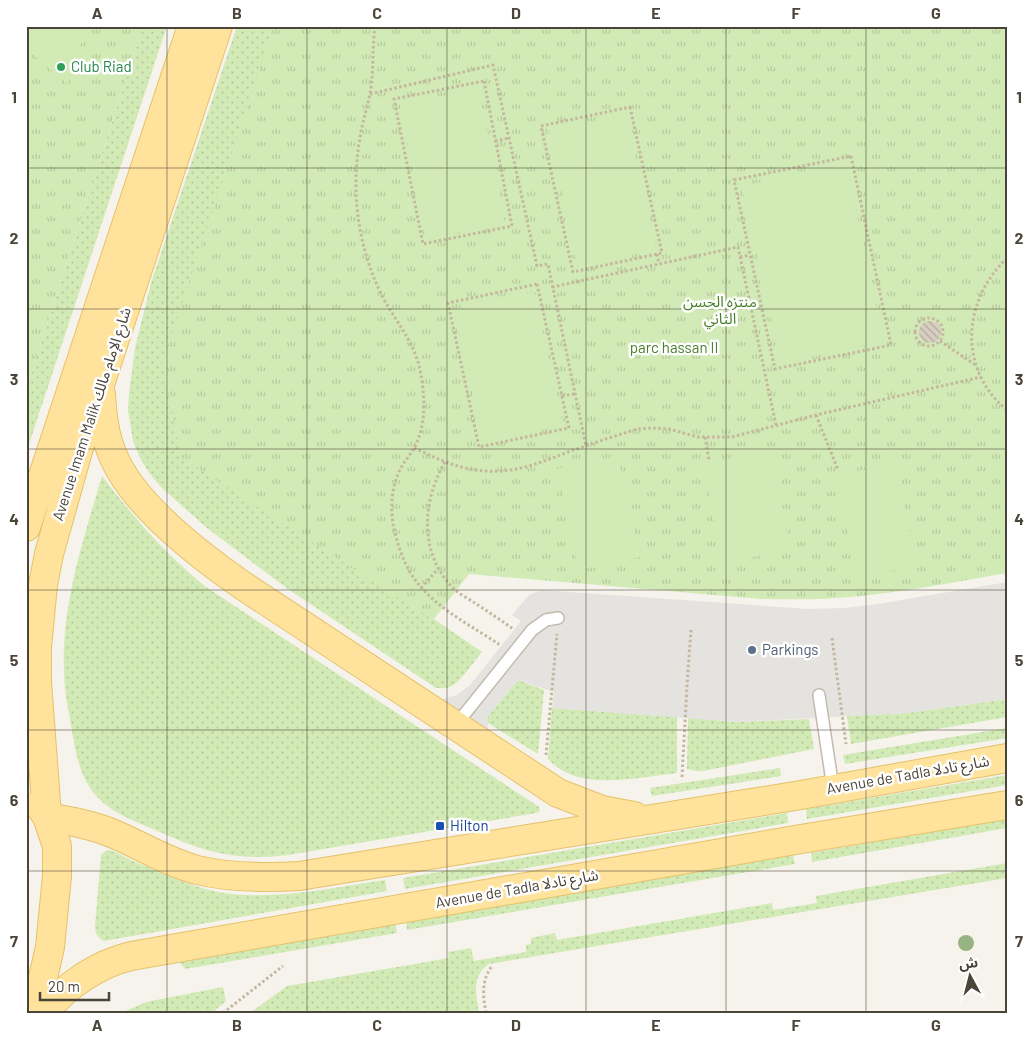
<svg xmlns="http://www.w3.org/2000/svg" width="1033" height="1039" viewBox="0 0 1033 1039" font-family="Barlow,'Noto Sans Arabic',sans-serif">
  <style>
    .grass { fill: url(#grass-dots) }
    .park { fill: url(#park-tufts) }
    .pitch { fill: #d2eab5 }
    .parking { fill: #e5e3e0 }
    .building { fill: url(#building-back-hatch) }
    .lines { fill: none; stroke-linecap: round; stroke-linejoin: round }
    .service-casing { stroke: #c2bbae; stroke-width: 14 }
    .primary-casing { stroke: #e6c16a; stroke-width: 30 }
    .path { stroke: #c4b79f; stroke-width: 3; stroke-dasharray: 2.5 2.5; stroke-linecap: butt }
    .service { stroke: #fff; stroke-width: 11 }
    .primary { stroke: #ffe39c; stroke-width: 28 }
    .tree { fill: #97b381 }
    .grid { fill: none; stroke: #4b4439; stroke-width: 1; stroke-opacity: 0.55 }
    .leisure-dot { fill: #2e9e5b; stroke: #fff; stroke-width: 2 }
    .service-dot { fill: #5c6f8a; stroke: #fff; stroke-width: 2 }
    .transit-dot { fill: #1a4fb4; stroke: #fff; stroke-width: 2 }
    .labels { text-anchor: middle; stroke-width: 5; stroke-linejoin: round; paint-order: stroke }
    .leisure-label { font-size: 15px; fill: #27864d; stroke: #fff; text-anchor: start }
    .park-label { font-size: 15px; fill: #4a7f2a; stroke: #fff }
    .street-label { font-size: 15px; fill: #4b4439; stroke: #fff }
    .service-label { font-size: 15px; fill: #4e5e75; stroke: #fff; text-anchor: start }
    .transit-label { font-size: 15px; fill: #164399; stroke: #fff; text-anchor: start }
    .neatline { fill: none; stroke: #4b4439; stroke-width: 2 }
    .grid-label { font-size: 16px; text-anchor: middle; font-weight: bold; fill: #4b4439 }
  </style>
  <defs>
    <pattern id="grass-dots" width="8" height="8" patternUnits="userSpaceOnUse" patternTransform="scale(1.25)"><rect width="8" height="8" fill="#d2eab5"/><path d="M2 2h.1M6 6h.1" fill="none" stroke="#b6ca9c" stroke-width="1.8" stroke-linecap="round"/></pattern>
    <pattern id="park-tufts" width="24" height="20" patternUnits="userSpaceOnUse" patternTransform="scale(1.25)"><rect width="24" height="20" fill="#d2eab5"/><path d="M3 7l-1-3M5 7V3M7 7l1-3M15 17l-1-3M17 17v-4M19 17l1-3" fill="none" stroke="#b6ca9c"/></pattern>
    <pattern id="building-back-hatch" width="6" height="6" patternUnits="userSpaceOnUse" patternTransform="scale(1.25)"><rect width="6" height="6" fill="#d8cfc1"/><path d="M-1 5l2 2M0 0l6 6M5-1l2 2" fill="none" stroke="#b1aa9e"/></pattern>
  </defs>
  <rect width="100%" height="100%" fill="#f6f3ec"/>
  <!-- grass -->
  <path class="grass" d="M143 26H167L26 453V390Z
    M237 26H366L399 598 434 619 482 652C474 661 463 679 452 686 447 689 442 688 436 688L288 589 207 528 162 488 150 474 140 458 133 441 128 410 129 394 135 348 151 283Z
    M102 476C135 519 164 553 206 587L539 807 540 811 536 813 288 855C237 861 206 853 160 832 137 822 109 813 93 792 78 772 75 748 71 725 69 712 66 700 65 687 58 615 82 544 102 476Z
    M518 680 544 690 538 754 488 723V716Z
    M1007 699V717L851 744 847 716 907 713Z
    M552 708 677 717V773C637 777 579 793 548 759Z
    M688 718 738 722 809 719 814 749 703 771H696L687 769Z
    M1007 728V738L845 764 843 755Z
    M780 768 781 776 652 796 650 788Z
    M1007 775V785L807 819 806 809Z
    M787 813 788 823 405 889 403 878Z
    M1007 819V828L812 862 811 853Z
    M107 850C114 850 124 857 131 860 154 870 178 881 202 888 258 905 328 888 385 880L387 891 104 941C97 937 95 933 95 926L101 855Z
    M793 855 795 864 407 930 406 921Z
    M1007 863V878L489 964C471 976 476 994 479 1013H250L287 986 449 958 448 952 471 948 474 961 526 952V945L531 944V938L555 933 557 940 772 903 773 910 817 903 816 896Z
    M395 923 397 933 185 969 178 960Z
    M223 987 226 1001 212 1013H121L146 1002Z"/>
  <!-- park -->
  <path class="park" d="M26 26H143L26 390Z
    M274 26H1007V573C950 583 894 594 837 598 812 600 786 599 761 599L469 574 434 619 398 598 182 458 162 364Z"/>
  <!-- pitch -->
  <path class="pitch" d="M26 26H87L68 84 26 49Z
    M478 89 505 223 427 239 400 105Z
    M626 115 656 248 578 266 549 131Z
    M846 163 884 341 781 363 742 186Z
    M534 292 563 425 483 442 454 309Z
    M773 451 790 551 721 562 705 462Z
    M618 456 640 557 579 570 557 469Z
    M895 463 917 565 857 578 835 476Z"/>
  <!-- parking -->
  <path class="parking" d="M1007 582V699L907 713 738 722 552 708 554 692 518 680 488 716V737L436 701 457 695 470 685 521 621 512 615 529 595 541 590 808 609 843 608 878 604Z"/>
  <!-- building -->
  <path class="building" d="M919 332a11 11 0 1 1 22 0a11 11 0 1 1-22 0Z"/>
  <g class="lines">
    <defs>
      <path id="service" d="M819 695 833 788
        M455 726 532 630 546 620 558 618"/>
      <path id="primary" d="M101 394C102 414 104 434 112 453 131 503 199 555 242 585L558 793 602 810 634 816
        M26 527 192 26
        M47 815 37 683V647L43 585 49 554 78 451 218 26
        M47 817C70 821 93 825 114 834 142 846 167 862 197 870 231 878 265 878 299 876L795 796 1007 758
        M35 1013 50 947 57 876V846L47 817 39 805
        M44 1013C66 985 98 964 131 956L801 839 1007 805"/>
    </defs>
    <!-- service casing -->
    <use href="#service" class="service-casing"/>
    <!-- primary casing -->
    <use href="#primary" class="primary-casing"/>
    <!-- path -->
    <path class="path" d="M375 26C372 49 374 72 370 94 367 109 362 123 360 138 353 178 355 219 367 258 372 274 378 289 386 303 399 325 415 345 420 370 425 395 427 425 414 448 409 457 402 464 398 474 390 494 390 516 396 537 401 555 408 573 421 587 440 610 475 628 500 645
      M484 81 512 226 423 244 394 99Z
      M370 94 493 65 537 266 548 264 586 446
      M630 107 662 253 573 272 541 126Z
      M495 141 509 138
      M851 156 891 345 775 369 734 180Z
      M657 254 659 264
      M740 257 750 255
      M1007 258C963 300 957 369 1007 410
      M537 284 569 428 479 447 448 303Z
      M552 287 738 247 776 425
      M915 332a14 14 0 1 1 28 0a14 14 0 1 1-28 0Z
      M940 341 977 366
      M562 396 575 394
      M816 415 838 470
      M705 437 709 460
      M414 448C438 459 460 470 487 471 516 473 542 462 568 452 591 444 614 436 637 429L653 428 669 429 698 437H732L816 415 981 377
      M445 462C421 503 419 555 455 590 461 595 469 599 475 603 488 612 501 620 513 629
      M421 588 438 569
      M832 638 846 744
      M546 755 557 634
      M682 777 687 686 691 630
      M223 1013 283 966
      M486 1013C483 995 481 981 492 966"/>
    <!-- service -->
    <use href="#service" class="service"/>
    <!-- primary -->
    <use href="#primary" class="primary"/>
  </g>
  <!-- trees -->
  <circle class="tree" cx="966" cy="943" r="8"/>
  <!-- grid -->
  <path class="grid" d="M167 26V1013M307 26V1013M447 26V1013M586 26V1013M726 26V1013M866 26V1013M26 168H1007M26 309H1007M26 449H1007M26 590H1007M26 730H1007M26 871H1007"/>
  <!-- markers -->
  <circle class="leisure-dot" cx="61" cy="67" r="5"/>
  <circle class="service-dot" cx="752" cy="650" r="5"/>
  <rect class="transit-dot" x="435" y="821" width="10" height="10" rx="2.5"/>
  <g class="labels">
    <!-- leisure labels -->
    <g class="leisure-label">
      <text x="71" y="72">Club Riad</text>
    </g>
    <!-- park labels -->
    <g class="park-label">
      <text x="720" y="307">منتزه الحسن<tspan x="720" dy="17">الثاني</tspan></text>
      <text x="674" y="353">parc hassan II</text>
    </g>
    <!-- street labels -->
    <g class="street-label">
      <text transform="translate(92 414) rotate(-72)" y="5">Avenue Imam Malik شارع الإمام مالك</text>
      <text transform="translate(908 775) rotate(-10)" y="5">Avenue de Tadla شارع تادلا</text>
      <text transform="translate(517 889) rotate(-10)" y="5">Avenue de Tadla شارع تادلا</text>
    </g>
    <!-- service labels -->
    <g class="service-label">
      <text x="762" y="655">Parkings</text>
    </g>
    <!-- transit labels -->
    <g class="transit-label">
      <text x="450" y="831">Hilton</text>
    </g>
  </g>
  <!-- border -->
  <rect width="1033" height="1039" fill="none" stroke="#ffffff" stroke-width="55"/>
  <!-- north arrow -->
  <g transform="translate(970 976) rotate(353)" stroke="#ffffff" stroke-width="4" paint-order="stroke">
  <path d="M0-4L9 19L0 12L-9 19Z" fill="#4b4439"/>
  <text y="-8" font-size="14" font-weight="bold" text-anchor="middle" fill="#4b4439">ش</text>
  </g>
  <!-- scale -->
  <path d="M40 992v8h69v-8" fill="none" stroke="#4b4439" stroke-width="2.5"/>
  <text x="48" y="992" font-size="15" fill="#4b4439" stroke="#ffffff" stroke-width="4" paint-order="stroke">20 m</text>
  <rect x="28" y="28" width="978" height="984" class="neatline"/>
  <g class="grid-label">
    <text x="97" y="19">A</text>
    <text x="237" y="19">B</text>
    <text x="377" y="19">C</text>
    <text x="516" y="19">D</text>
    <text x="656" y="19">E</text>
    <text x="796" y="19">F</text>
    <text x="936" y="19">G</text>
    <text x="14" y="103">1</text>
    <text x="1019" y="103">1</text>
    <text x="14" y="244">2</text>
    <text x="1019" y="244">2</text>
    <text x="14" y="385">3</text>
    <text x="1019" y="385">3</text>
    <text x="14" y="525">4</text>
    <text x="1019" y="525">4</text>
    <text x="14" y="666">5</text>
    <text x="1019" y="666">5</text>
    <text x="14" y="806">6</text>
    <text x="1019" y="806">6</text>
    <text x="14" y="947">7</text>
    <text x="1019" y="947">7</text>
    <text x="97" y="1031">A</text>
    <text x="237" y="1031">B</text>
    <text x="377" y="1031">C</text>
    <text x="516" y="1031">D</text>
    <text x="656" y="1031">E</text>
    <text x="796" y="1031">F</text>
    <text x="936" y="1031">G</text>
  </g>
</svg>
